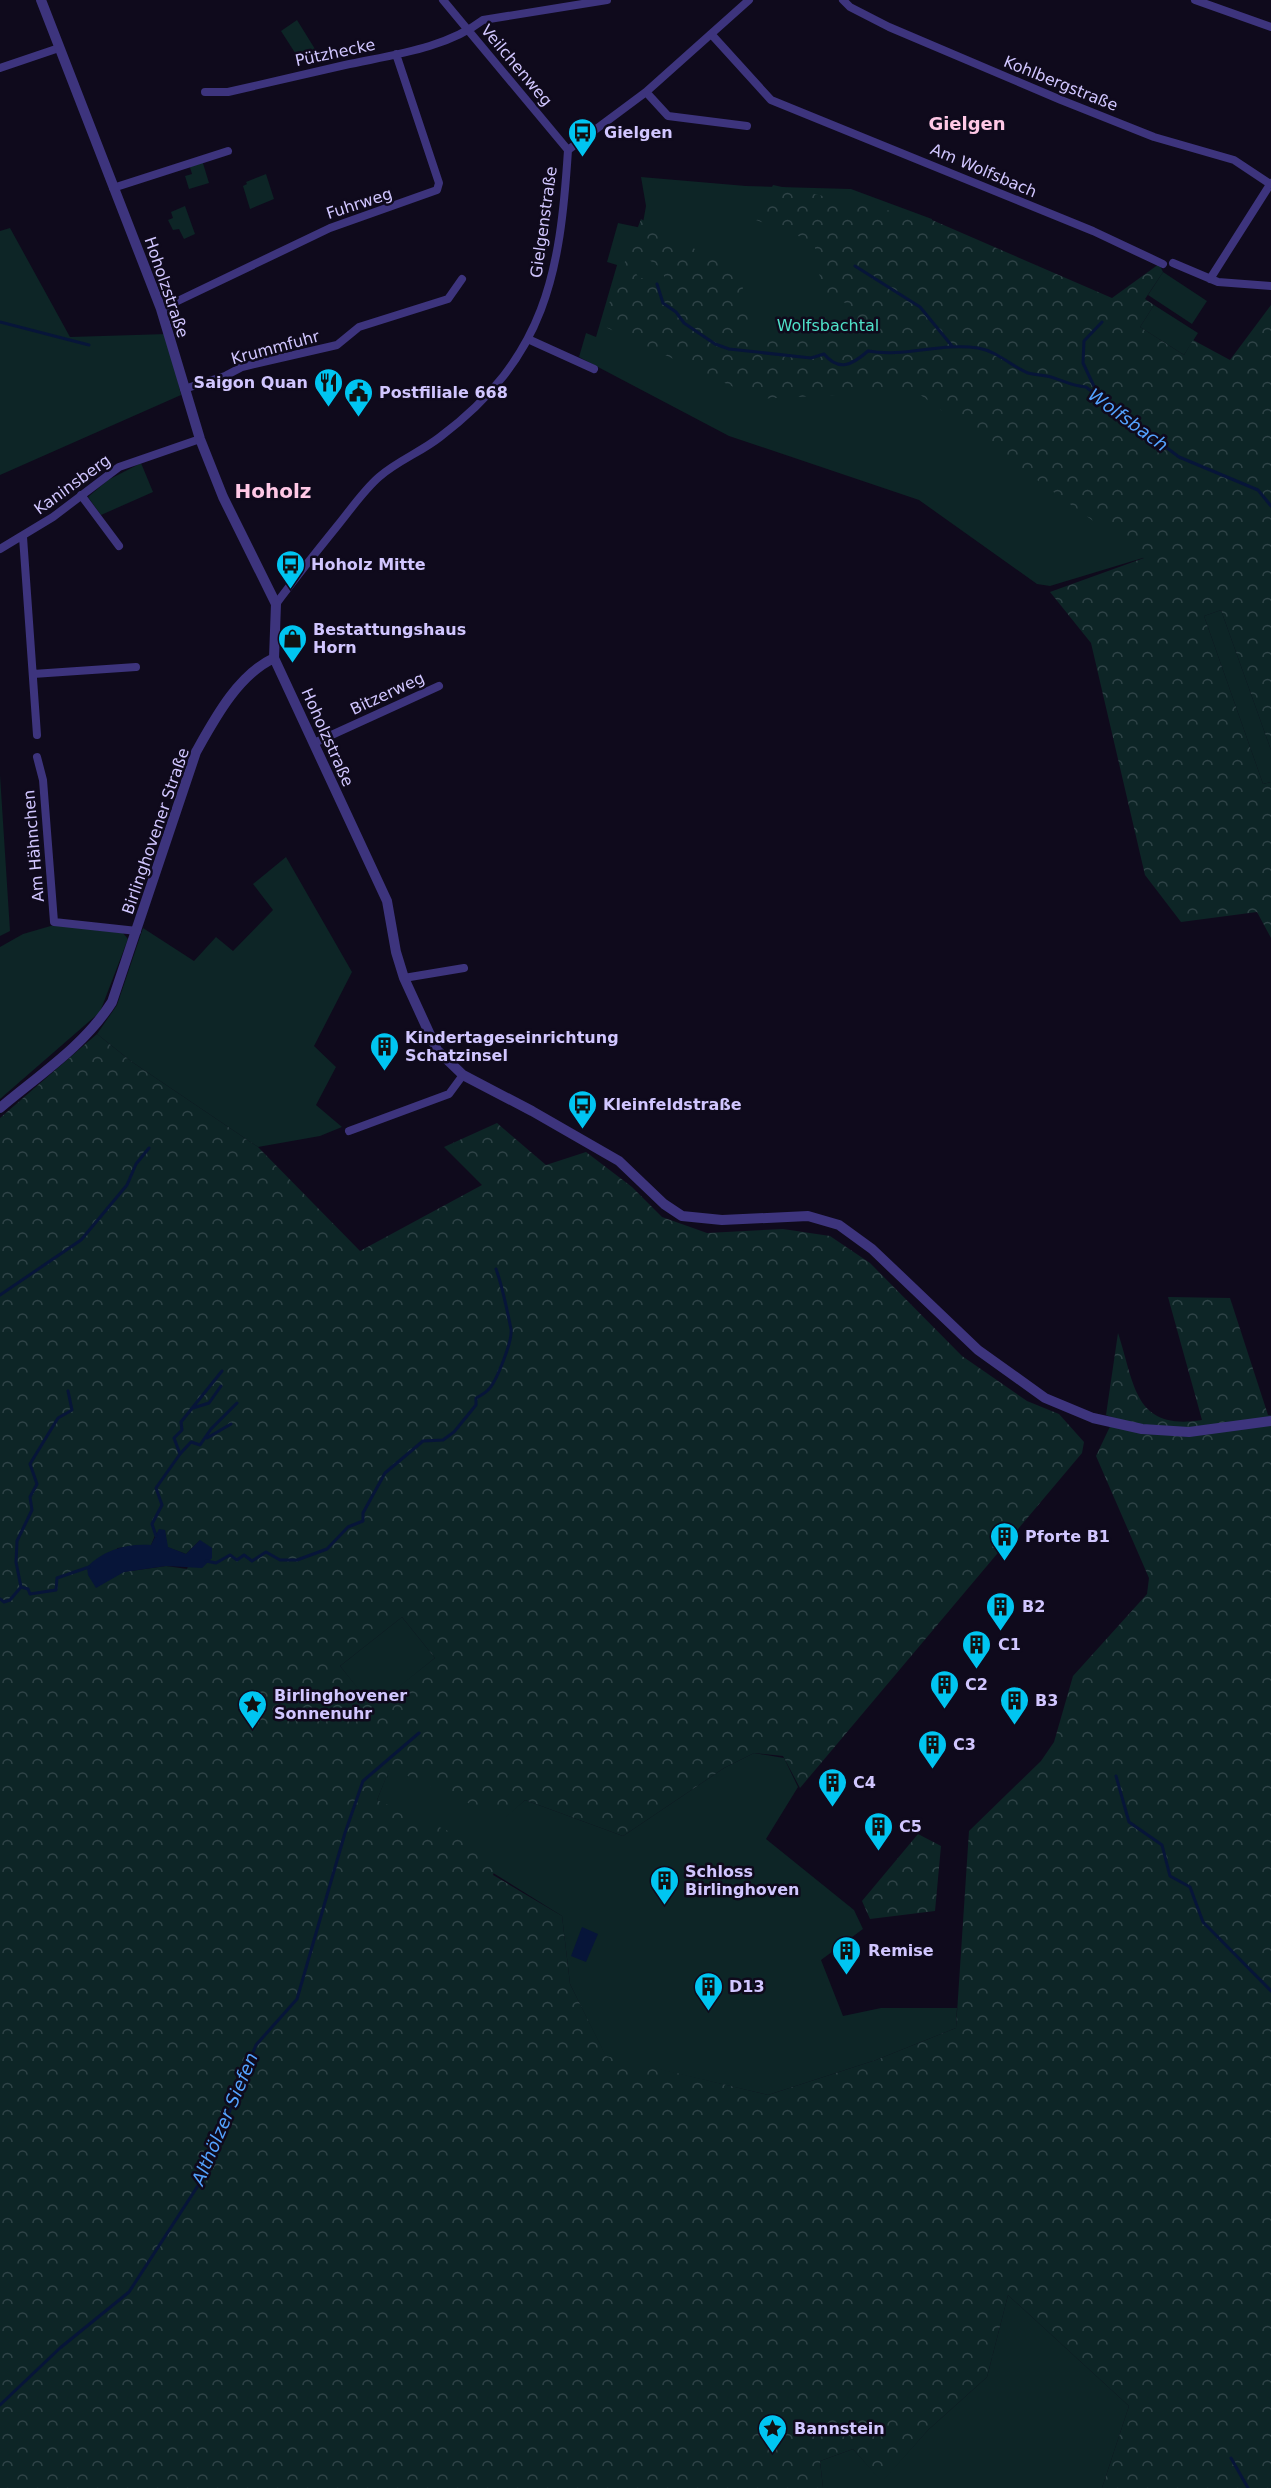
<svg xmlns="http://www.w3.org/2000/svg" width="1271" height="2488" viewBox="0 0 1271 2488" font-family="'DejaVu Sans',sans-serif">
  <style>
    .green { fill: #0d2526 }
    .forest { fill: url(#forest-crowns); fill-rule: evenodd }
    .water { fill: #071539 }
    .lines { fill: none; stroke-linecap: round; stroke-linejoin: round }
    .stream { stroke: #071539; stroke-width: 3 }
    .minor { stroke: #3d347d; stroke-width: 8 }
    .tertiary { stroke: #3d347d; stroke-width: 10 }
    .labels { text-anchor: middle; stroke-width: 5; stroke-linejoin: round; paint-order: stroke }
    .street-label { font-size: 16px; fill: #d1c6ff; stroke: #0f0a1c }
    .poi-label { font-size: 16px; font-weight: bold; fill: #d1c6ff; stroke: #0f0a1c; text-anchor: start }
    .park-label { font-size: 16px; fill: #4fe1c9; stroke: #0f0a1c }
    .neighbourhood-label { font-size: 18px; font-weight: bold; fill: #ffc8e6; stroke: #0f0a1c }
    .water-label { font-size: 18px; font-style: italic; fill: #54a2ff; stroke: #0f0a1c }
    .quarter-label { font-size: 20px; font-weight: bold; fill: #ffc8e6; stroke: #0f0a1c }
  </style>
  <defs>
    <pattern id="forest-crowns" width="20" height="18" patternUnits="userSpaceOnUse" patternTransform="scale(1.5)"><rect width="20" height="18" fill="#0d2526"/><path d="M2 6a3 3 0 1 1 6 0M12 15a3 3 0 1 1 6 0" fill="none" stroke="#2f4347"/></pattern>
  </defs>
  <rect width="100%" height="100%" fill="#0f0a1c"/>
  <!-- green -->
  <path class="green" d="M297 20 315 49 299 59 281 31Z
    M202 160 209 183 189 189 185 176 192 174 189 164Z
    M266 174 274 199 250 209 243 186 247 184 246 182Z
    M641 177 746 186 851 189 932 219V229L1146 557 1050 586 1037 584 919 500 729 436 579 357 586 333 596 337 617 265 607 262 618 223 642 228 646 206Z
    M185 206 195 234 184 239 179 229 173 230 168 220 173 218 171 212Z
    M10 228 70 337 167 334 181 395 0 475V231Z
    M1163 272 1207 301 1192 324 1148 295Z
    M1154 305 1198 333 1184 355 1140 327Z
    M141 463 153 492 101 515 88 497 108 480Z
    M1221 610 1271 750V782L1263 784 1204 616Z
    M0 775 10 931 0 936Z
    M286 857 352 972 314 1046 336 1067 316 1105 342 1127 320 1136 258 1147 132 1062 97 1034 117 1005 143 928 194 961 216 937 233 951 273 910 253 884Z
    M54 925 123 933 128 939 100 1012 0 1099V947L23 934Z
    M402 1617 435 1658 373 1708 340 1666Z
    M754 1753 784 1758 798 1787 766 1839 854 1910 863 1929 821 1960 843 2016 881 2008H957L956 2028 876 2060 768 2095 606 2057 570 1984 562 1916 377 1800 390 1767 504 1818 525 1800 623 1836 724 1768Z
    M1008 2295 1129 2406 1102 2488H823L820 2461 853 2449 882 2481 928 2430 987 2377Z"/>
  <!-- forest -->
  <path class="forest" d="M773 185 932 220 1112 298 1159 264 1163 272 1145 299 1154 305 1140 327 1184 355 1193 340 1230 360 1271 305V750L1221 610 1204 616 1263 784 1271 782V938L1257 912 1181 922 1145 875 1091 643 1050 592 1144 558 915 391 759 399 601 325 641 219 740 274 753 340 840 335 854 308 822 290 814 242 756 220ZM638 256C651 259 666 269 665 283L660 285 650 279 639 278 633 269V260Z
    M97 1034 132 1062 258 1147 360 1251 482 1185 444 1147 497 1123 546 1165 586 1152 632 1187 662 1217 707 1233 783 1229 830 1236 870 1263 962 1356 1027 1401 1059 1414 1084 1442 1082 1453 800 1788 783 1756 754 1753 724 1768 623 1836 525 1800 504 1819 390 1768 377 1800 492 1850 496 1865 493 1875 562 1916 570 1984 606 2056 768 2095 876 2060 956 2028 969 1831 1041 1761 1054 1742 1073 1676 1147 1594 1149 1578 1096 1456 1114 1418 1106 1415 1118 1333C1135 1385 1134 1431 1202 1420L1168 1297 1230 1298 1268 1415H1271V2488H1102L1129 2406 1008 2295 987 2377 928 2430 882 2482 853 2449 820 2461 823 2488H0V1118ZM165 1531 167 1547 186 1554 200 1540 187 1569 166 1566 124 1572 117 1548 151 1545 156 1533ZM402 1617 435 1658 373 1707 340 1666Z
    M918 1834 941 1846 935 1911 870 1919 862 1901Z"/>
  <!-- water -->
  <path class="water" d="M159 1529 165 1530 168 1547 186 1554 200 1540 212 1548V1558L202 1568 166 1566 124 1572 96 1588 88 1575 87 1567C103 1550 128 1543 151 1545Z
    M582 1927 598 1934 586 1962 571 1956Z"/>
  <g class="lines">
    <!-- stream -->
    <path class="stream" d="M855 266 920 307 952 346
      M657 284 663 303 676 312 684 323 715 344 729 349 811 358 824 354C839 372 852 365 868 351 904 358 941 342 978 348 997 351 1011 366 1028 373 1036 375 1044 375 1051 377 1064 381 1072 386 1086 387L1179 457 1258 490 1271 506
      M0 322 89 345
      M1100 399 1083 363 1084 341 1102 322
      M0 1295 81 1240 127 1185 136 1164 149 1148
      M193 1408 209 1403 221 1386
      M207 1438 231 1424
      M180 1454 191 1442 200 1445 211 1429 237 1403
      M156 1536 152 1524 162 1505 156 1488 180 1454 174 1438 182 1430 181 1422 222 1371
      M206 1561 216 1563 230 1555 237 1560 244 1555 252 1561 266 1552 280 1560H297L327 1549 348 1527 363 1521V1513L385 1473 423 1441 443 1440 454 1432 476 1405V1398C480 1396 485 1393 488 1390 496 1383 513 1340 511 1329 507 1310 503 1288 496 1269
      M21 1587 16 1562 17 1541 32 1510 30 1497 37 1484 30 1464 58 1418 72 1410 68 1391
      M0 1599 4 1602 10 1600 21 1587 28 1589 30 1594 56 1590 57 1578 89 1567
      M1116 1776 1129 1822 1162 1845 1170 1876 1190 1887 1203 1922 1271 1991
      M0 2405 60 2348 129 2292 203 2178 256 2045 297 1999 345 1833 363 1781 419 1733
      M1231 2458 1248 2488"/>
    <!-- minor -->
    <path class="minor" d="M443 0 568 150
      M843 0 850 7 889 27 1061 100 1154 137 1234 160 1270 184
      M1195 0 1271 27
      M712 35 771 100 1093 231 1163 264
      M0 68 59 48
      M205 92H228C267 83 306 74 345 65 391 55 445 49 483 20L607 0
      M646 92 668 116 747 126
      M113 188 228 151
      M1173 263 1218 282 1271 286
      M1210 279 1271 183
      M161 309 330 228 437 190 439 183 396 54
      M530 340 594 369
      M184 389 225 376 242 367 337 345 359 327 448 299 462 279
      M81 495 119 546
      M23 537 37 735
      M0 549 53 517 119 467 200 439
      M276 604C296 577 317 551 338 525 351 509 364 490 379 477 397 461 421 452 440 437 546 357 560 274 568 150L646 92 749 0
      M33 674 136 667
      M314 743 439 686
      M37 757 43 780 54 922 137 931
      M404 978 464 968
      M349 1131 449 1094 463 1075"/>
    <!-- tertiary -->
    <path class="tertiary" d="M41 0 161 309 200 439 223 497 276 604 274 658 387 901 396 952 404 978 437 1050 463 1075 532 1111 619 1161 664 1204 682 1216 722 1220 808 1216 839 1225 872 1249 978 1350 1045 1398 1093 1418 1142 1429 1189 1432 1271 1421
      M0 1108C39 1075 85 1045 112 1002L196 752C215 718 238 675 274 658"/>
  </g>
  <!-- icons -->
  <defs>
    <symbol id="bus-pin" viewBox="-11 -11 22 30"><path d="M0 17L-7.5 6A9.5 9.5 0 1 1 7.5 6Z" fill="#00c5f1" stroke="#0f0a1c"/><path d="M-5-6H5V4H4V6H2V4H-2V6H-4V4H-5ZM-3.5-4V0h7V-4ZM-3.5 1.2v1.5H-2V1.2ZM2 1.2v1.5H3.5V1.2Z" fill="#111"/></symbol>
    <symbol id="restaurant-pin" viewBox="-11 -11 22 30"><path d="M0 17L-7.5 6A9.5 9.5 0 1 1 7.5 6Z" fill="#00c5f1" stroke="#0f0a1c"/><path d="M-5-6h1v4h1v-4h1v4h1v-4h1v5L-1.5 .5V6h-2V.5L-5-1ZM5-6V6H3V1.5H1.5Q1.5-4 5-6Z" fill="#111"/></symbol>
    <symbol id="civic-pin" viewBox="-11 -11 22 30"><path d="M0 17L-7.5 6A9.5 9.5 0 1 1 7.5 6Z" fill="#00c5f1" stroke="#0f0a1c"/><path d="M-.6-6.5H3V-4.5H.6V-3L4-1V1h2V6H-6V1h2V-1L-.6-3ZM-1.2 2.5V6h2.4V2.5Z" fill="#111"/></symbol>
    <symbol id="shop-pin" viewBox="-11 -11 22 30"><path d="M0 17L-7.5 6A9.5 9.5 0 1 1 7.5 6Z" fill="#00c5f1" stroke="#0f0a1c"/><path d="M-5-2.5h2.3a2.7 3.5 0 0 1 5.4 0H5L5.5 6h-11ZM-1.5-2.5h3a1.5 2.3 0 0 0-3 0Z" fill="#111"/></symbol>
    <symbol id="building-pin" viewBox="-11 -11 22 30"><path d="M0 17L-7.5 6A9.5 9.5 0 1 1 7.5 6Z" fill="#00c5f1" stroke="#0f0a1c"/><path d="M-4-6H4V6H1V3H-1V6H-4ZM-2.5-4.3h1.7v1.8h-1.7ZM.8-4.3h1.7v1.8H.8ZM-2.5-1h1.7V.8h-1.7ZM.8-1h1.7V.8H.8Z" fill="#111"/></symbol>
    <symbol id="sight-pin" viewBox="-11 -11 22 30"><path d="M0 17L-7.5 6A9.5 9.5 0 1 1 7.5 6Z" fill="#00c5f1" stroke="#0f0a1c"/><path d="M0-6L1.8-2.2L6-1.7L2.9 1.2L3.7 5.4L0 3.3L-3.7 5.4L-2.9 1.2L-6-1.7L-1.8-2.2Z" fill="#111"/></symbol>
  </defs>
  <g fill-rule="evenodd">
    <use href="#bus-pin" x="566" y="116" width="33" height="45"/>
    <use href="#restaurant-pin" x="312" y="366" width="33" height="45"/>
    <use href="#civic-pin" x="342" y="376" width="33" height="45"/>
    <use href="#bus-pin" x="274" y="548" width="33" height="45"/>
    <use href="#shop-pin" x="276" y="622" width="33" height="45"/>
    <use href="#building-pin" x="368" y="1030" width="33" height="45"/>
    <use href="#bus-pin" x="566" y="1088" width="33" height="45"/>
    <use href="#building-pin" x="988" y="1520" width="33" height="45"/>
    <use href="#building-pin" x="984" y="1590" width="33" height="45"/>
    <use href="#building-pin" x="960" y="1628" width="33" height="45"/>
    <use href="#building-pin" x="928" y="1668" width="33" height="45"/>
    <use href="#building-pin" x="998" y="1684" width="33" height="45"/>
    <use href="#sight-pin" x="236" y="1688" width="33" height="45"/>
    <use href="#building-pin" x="916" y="1728" width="33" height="45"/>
    <use href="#building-pin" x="816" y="1766" width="33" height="45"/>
    <use href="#building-pin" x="862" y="1810" width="33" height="45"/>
    <use href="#building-pin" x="648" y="1864" width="33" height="45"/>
    <use href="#building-pin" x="830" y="1934" width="33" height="45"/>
    <use href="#building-pin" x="692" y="1970" width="33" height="45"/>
    <use href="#sight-pin" x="756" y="2412" width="33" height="45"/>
  </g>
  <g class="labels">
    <!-- street labels -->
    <g class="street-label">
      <text transform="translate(335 52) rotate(-12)" y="6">Pützhecke</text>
      <text transform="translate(517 65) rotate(50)" y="6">Veilchenweg</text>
      <text transform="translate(1061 83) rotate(22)" y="6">Kohlbergstraße</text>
      <text transform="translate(984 170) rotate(23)" y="6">Am Wolfsbach</text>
      <text transform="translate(359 203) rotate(-18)" y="6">Fuhrweg</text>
      <text transform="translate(543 222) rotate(-82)" y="6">Gielgenstraße</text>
      <text transform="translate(167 287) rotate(71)" y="6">Hoholzstraße</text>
      <text transform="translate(275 347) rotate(-15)" y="6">Krummfuhr</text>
      <text transform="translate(72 484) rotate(-36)" y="6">Kaninsberg</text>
      <text transform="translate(387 693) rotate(-25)" y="6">Bitzerweg</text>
      <text transform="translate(328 737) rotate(66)" y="6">Hoholzstraße</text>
      <text transform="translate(155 831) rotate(-71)" y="6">Birlinghovener Straße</text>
      <text transform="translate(33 846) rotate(-95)" y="6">Am Hähnchen</text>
    </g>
    <!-- poi labels -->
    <g class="poi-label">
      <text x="604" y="138">Gielgen</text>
      <text x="308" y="388" text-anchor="end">Saigon Quan</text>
      <text x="379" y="398">Postfiliale 668</text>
      <text x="311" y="570">Hoholz Mitte</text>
      <text x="313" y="635">Bestattungshaus<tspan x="313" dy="18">Horn</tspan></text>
      <text x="405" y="1043">Kindertageseinrichtung<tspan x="405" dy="18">Schatzinsel</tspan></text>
      <text x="603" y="1110">Kleinfeldstraße</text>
      <text x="1025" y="1542">Pforte B1</text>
      <text x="1022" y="1612">B2</text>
      <text x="998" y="1650">C1</text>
      <text x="965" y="1690">C2</text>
      <text x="274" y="1701">Birlinghovener<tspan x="274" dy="18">Sonnenuhr</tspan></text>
      <text x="1035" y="1706">B3</text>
      <text x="953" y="1750">C3</text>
      <text x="853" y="1788">C4</text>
      <text x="899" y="1832">C5</text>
      <text x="685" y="1877">Schloss<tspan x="685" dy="18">Birlinghoven</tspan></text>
      <text x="868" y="1956">Remise</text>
      <text x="729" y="1992">D13</text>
      <text x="794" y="2434">Bannstein</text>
    </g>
    <!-- park labels -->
    <g class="park-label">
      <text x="828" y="331">Wolfsbachtal</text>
    </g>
    <!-- neighbourhood labels -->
    <g class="neighbourhood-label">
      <text x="967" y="130">Gielgen</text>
    </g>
    <!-- water labels -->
    <g class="water-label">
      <text transform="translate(1128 420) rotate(36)" y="6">Wolfsbach</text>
      <text transform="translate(225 2119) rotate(-67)" y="6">Althölzer Siefen</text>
    </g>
    <!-- quarter labels -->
    <g class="quarter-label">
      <text x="273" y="498">Hoholz</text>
    </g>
  </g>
</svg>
